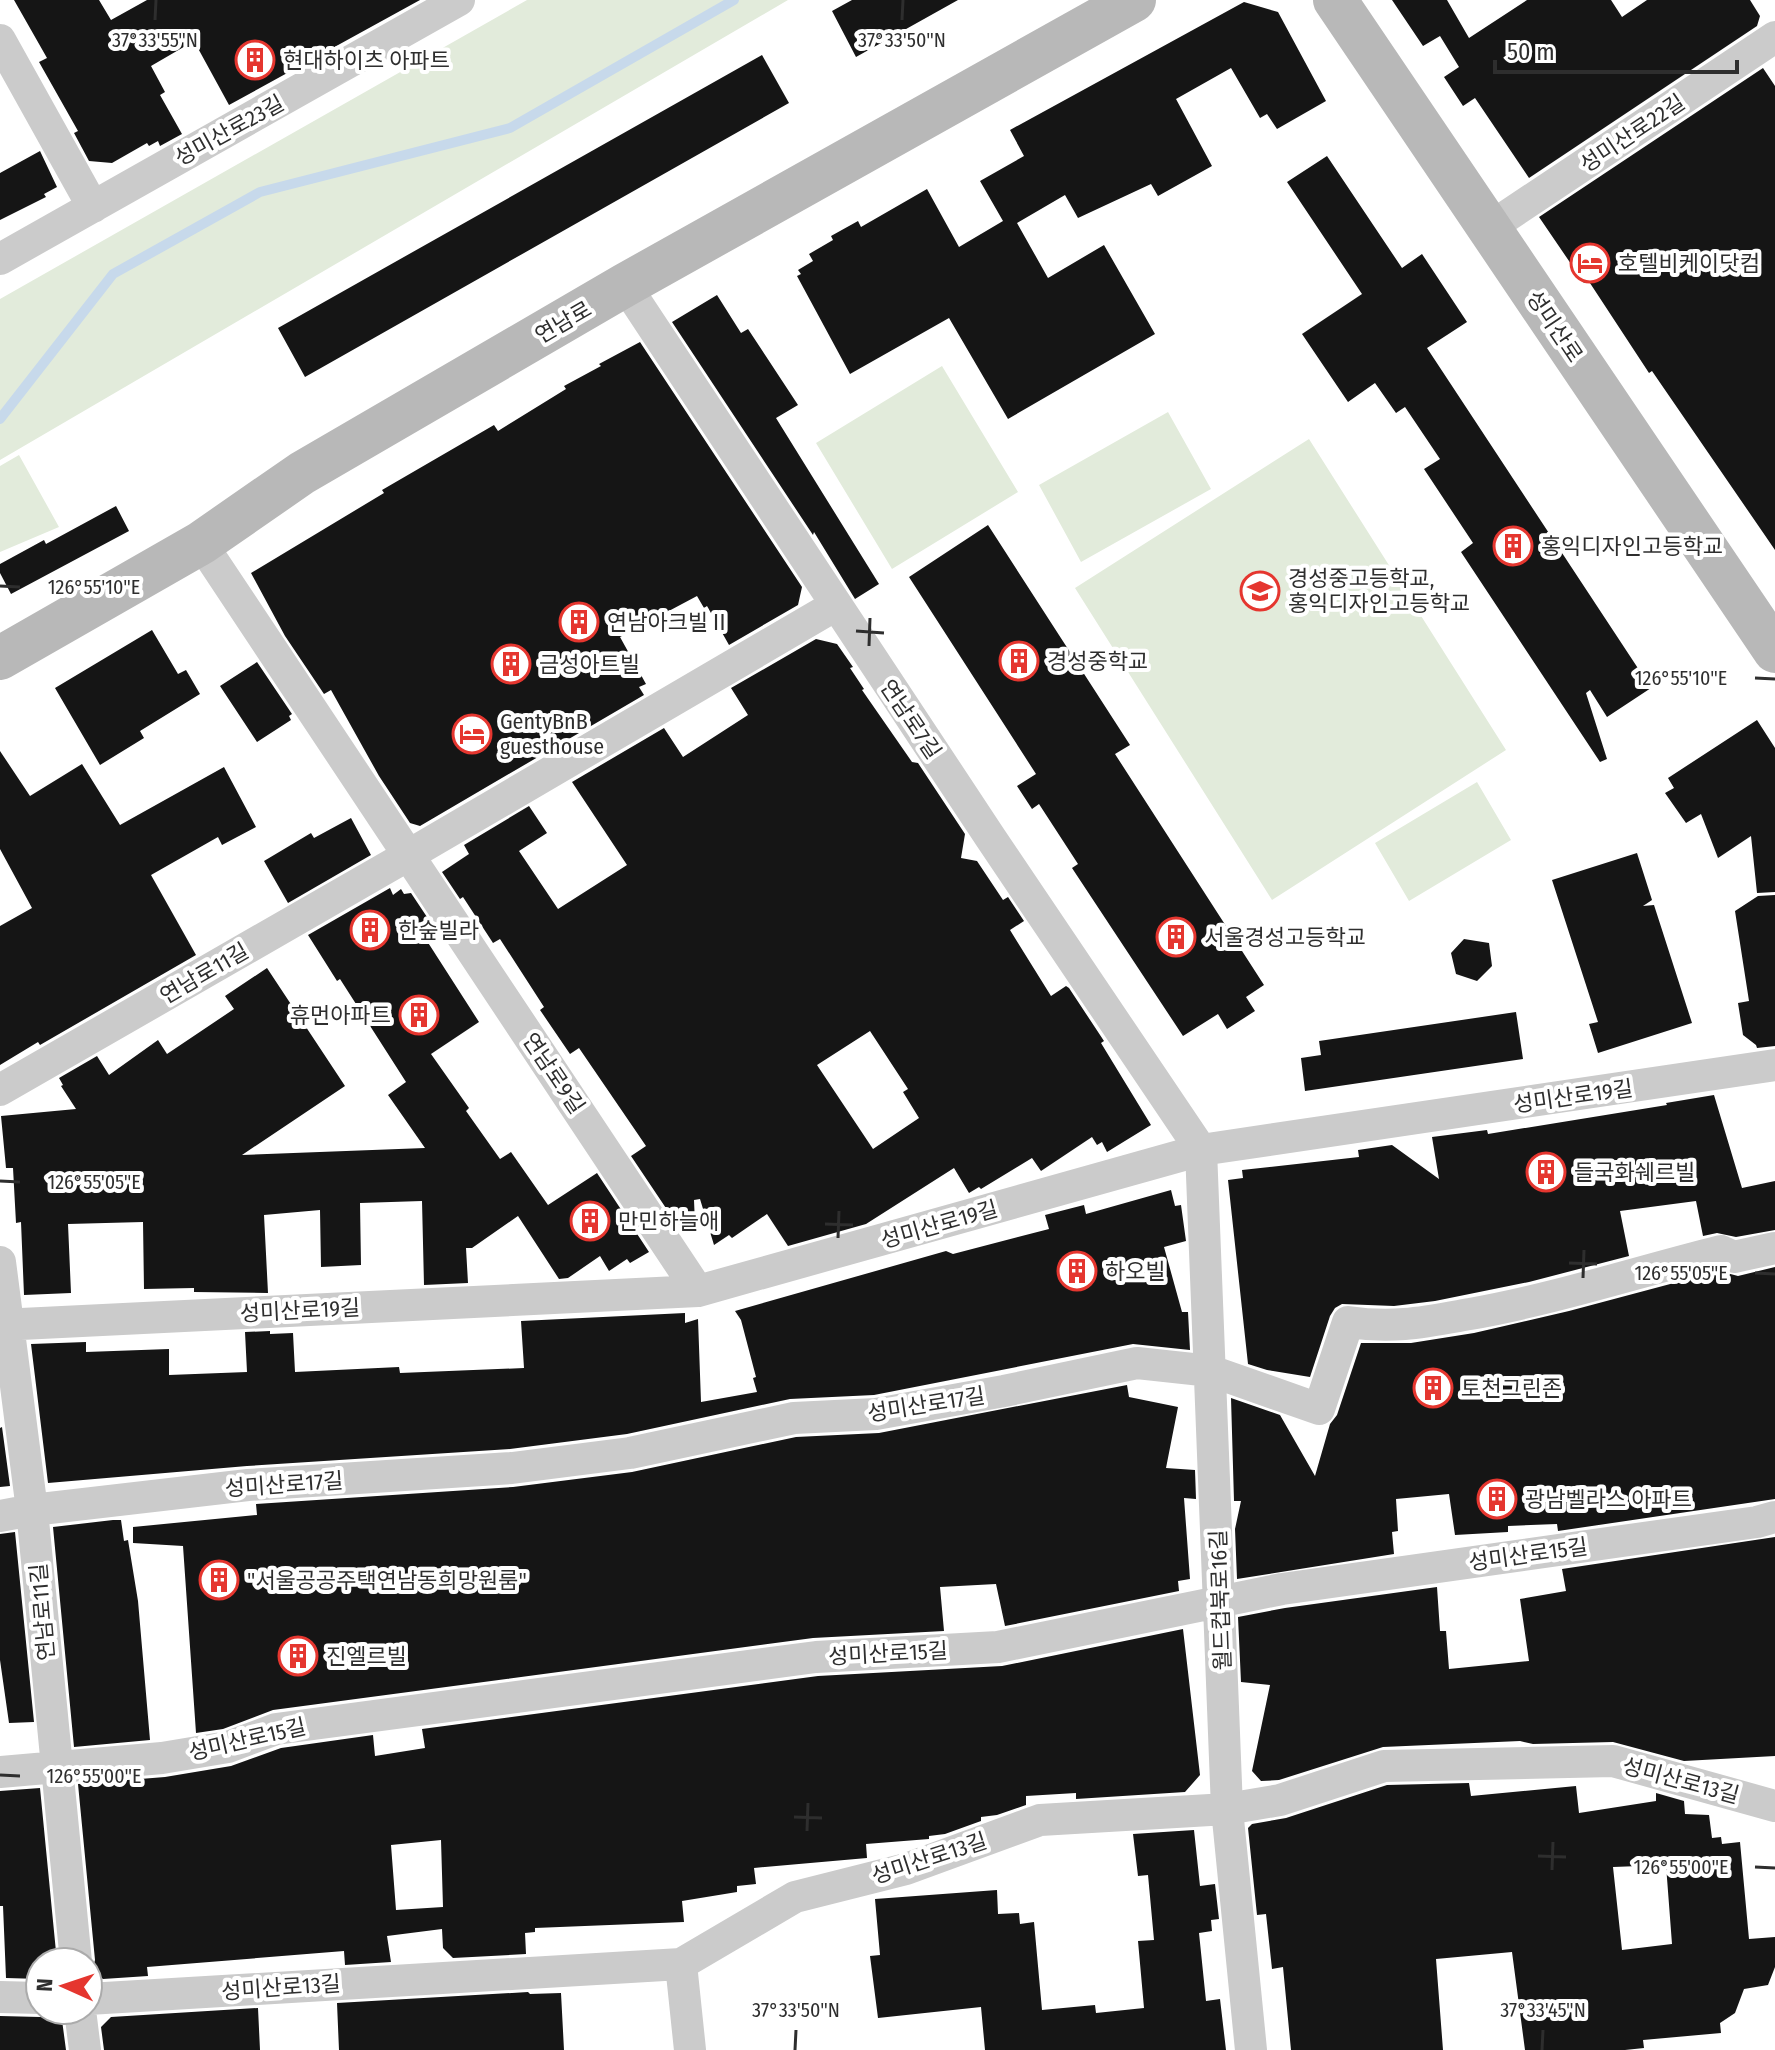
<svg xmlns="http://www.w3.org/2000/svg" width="1775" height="2050" viewBox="0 0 1775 2050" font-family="'Fira Sans Condensed','Noto Sans KR',sans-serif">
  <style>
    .green { fill: #e2ebdb }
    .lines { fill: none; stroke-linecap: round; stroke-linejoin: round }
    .stream { stroke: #c7d9eb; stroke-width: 10 }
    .building { fill: #151515; fill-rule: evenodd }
    .street { stroke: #cbcbcb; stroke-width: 32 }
    .secondary { stroke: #b8b8b8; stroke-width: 44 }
    .ticks { fill: none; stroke: #2e2e2e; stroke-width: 3 }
    .labels { text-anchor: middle; stroke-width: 8; stroke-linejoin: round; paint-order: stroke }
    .poi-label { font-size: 22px; fill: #2e2e2e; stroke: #fff; text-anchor: start }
    .street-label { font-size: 22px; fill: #2e2e2e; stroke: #fff }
    .ticks-label { font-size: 20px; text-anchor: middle; fill: #2e2e2e; stroke: #fff; stroke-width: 8; stroke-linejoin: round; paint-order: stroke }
  </style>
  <rect width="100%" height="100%" fill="#fff"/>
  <!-- green -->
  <path class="green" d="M527 0H788L0 460V299Z
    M942 366 1018 492 892 569 816 443Z
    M1168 412 1211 489 1081 562 1039 485Z
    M1309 439 1506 750 1272 900 1075 588Z
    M19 455 59 527 0 552V466Z
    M1477 782 1511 840 1409 901 1375 843Z"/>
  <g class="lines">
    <!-- stream -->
    <path class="stream" d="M0 419 113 274 260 192 510 128 734 0"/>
  </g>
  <!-- building -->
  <path class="building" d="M14 0H99L111 20 147 0H420L229 105 194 41 151 66 165 92 160 95 182 134 160 146 158 141 149 146 147 143 112 163 89 161 74 133 78 131 39 62 47 58Z
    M852 0H958L856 57 832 11Z
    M1392 0H1447L1469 38 1527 0H1611L1622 17 1647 0H1750L1760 16 1757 26 1529 178 1475 98 1463 106 1444 77 1459 67 1440 36 1423 46Z
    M1244 2 1278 12 1326 101 1277 129 1267 114 1260 118 1231 68 1176 99 1212 166 1158 196 1151 184 1078 218 1065 195 1017 223 1048 278 1104 245 1155 334 1008 419 949 318 850 374 797 276 801 274 798 270 813 261 809 254 833 240 831 236 858 221 861 227 927 189 959 247 1003 221 980 181 1024 156 1010 130Z
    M762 55 789 103 305 377 278 328Z
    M1763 68 1775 86V550L1652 371 1649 373 1588 280 1584 283 1539 217Z
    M40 151 57 187 44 194 46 197 0 220V173Z
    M1327 156 1402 268 1422 254 1467 322 1427 348 1651 688 1607 717 1590 690 1586 693 1607 759 1600 762 1461 552 1473 543 1424 469 1440 459 1405 407 1396 413 1375 383 1348 402 1302 334 1362 294 1287 182Z
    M717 295 741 333 748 329 798 405 776 418 879 584 855 599 814 532 813 535 672 322Z
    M640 342 802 587 798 605 729 645 707 606 704 608 697 596 620 637 646 684 639 687 644 695 420 826 410 823 379 776 331 690 324 694 285 636 251 573 384 493 382 490 494 425 498 431 566 389 564 386 601 366 599 364Z
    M116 506 129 531 11 594 0 573V564L44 540 46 544Z
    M988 525 1130 745 1115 754 1264 985 1246 997 1255 1011 1227 1029 1218 1014 1183 1036 1072 868 1078 864 1039 804 1032 809 1017 786 1036 774 909 577Z
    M152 630 178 674 186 670 200 694 140 731 144 738 100 765 55 688Z
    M816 639 837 644 853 667 850 668 864 689 862 690 912 762 918 763 965 834 961 858 977 861 1003 900 1008 897 1024 921 1010 930 1051 996 1066 986 1069 988 1104 1041 1101 1043 1151 1125 1107 1152 1102 1142 1097 1145 1092 1137 1041 1171 1032 1158 981 1189 979 1187 969 1193 954 1168 866 1224 788 1246 767 1214 732 1238 729 1235 714 1245 700 1199 694 1200 695 1224 682 1232 631 1156 646 1146 579 1048 570 1054 540 1010 544 1007 500 939 493 943 463 897 460 899 442 872 469 854 464 845 529 806 547 833 519 851 558 909 627 865 572 782 664 728 683 757 748 715 731 688ZM870 1031 908 1089 903 1092 919 1118 873 1149 817 1065Z
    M257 662 292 714 289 716 291 720 257 742 220 686Z
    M1757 720 1775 748V892L1757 893 1751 836 1718 858 1701 814 1686 823 1665 793 1674 788 1668 778Z
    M0 751 30 796 82 764 120 825 224 767 256 827 222 845 218 837 151 875 196 955 40 1045 38 1042 0 1065V926L32 908 0 849Z
    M351 818 371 855 288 903 264 861 311 833 314 838Z
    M1637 853 1652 900 1643 906 1654 905 1692 1023 1598 1053 1589 1024 1598 1022 1552 880Z
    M390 888 393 895 401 889 404 894 411 893 429 920 418 927 479 1022 431 1054 469 1108 466 1111 500 1159 511 1152 548 1205 597 1173 649 1252 630 1263 627 1259 609 1271 600 1256 568 1278 559 1279 518 1216 472 1248H466L468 1283 424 1285 422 1201 360 1203 361 1265 321 1267 320 1210 264 1215 268 1293 194 1292V1288L144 1289 143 1222 68 1224 71 1293 24 1295 21 1222 16 1223 13 1168H6L1 1116 76 1109 61 1086 63 1085 59 1078 97 1056 109 1075 158 1040 167 1054 234 1009 225 996 267 968 345 1086 242 1155 425 1148 388 1095 406 1082 340 979 337 981 308 935Z
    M1775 895V1046L1757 1048 1756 1045 1743 1035 1738 1003 1749 1001 1735 911 1758 896Z
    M1464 939 1489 943 1492 966 1477 981 1456 974 1451 953Z
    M1516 1012 1523 1059 1305 1091 1301 1058 1321 1055 1319 1041Z
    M1714 1095 1742 1188 1775 1181V1230L1736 1237 1717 1233 1703 1236 1696 1201 1620 1211 1629 1256 1529 1282 1435 1301 1394 1306 1342 1304 1335 1308 1330 1316 1310 1377 1267 1370 1248 1364 1228 1180 1243 1178 1242 1170 1359 1157 1358 1150 1392 1145 1439 1179 1432 1137 1487 1130 1488 1134 1667 1105 1666 1103Z
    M1171 1190 1175 1206 1181 1205 1186 1241 1164 1247 1182 1312H1188L1190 1350 1133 1344 874 1395 790 1399 627 1434 510 1449 247 1466 48 1483 31 1344 86 1342V1352L169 1349V1375L247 1372 245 1332 270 1331V1334L293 1333 295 1372 399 1367 400 1373 524 1368 521 1321 685 1313V1323L698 1319 701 1402 757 1392 753 1378 756 1377 741 1320 735 1311 946 1251 953 1254 1049 1229 1045 1215 1084 1205 1086 1214Z
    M1775 1267V1499L1558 1531 1557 1524 1508 1526V1532L1455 1535 1449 1494 1396 1499 1398 1531 1392 1532 1394 1554 1237 1579 1235 1529 1241 1501H1234L1231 1398 1280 1415 1315 1476 1330 1424 1337 1415 1361 1343H1411L1474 1333 1569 1311 1719 1271 1738 1276Z
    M1127 1385 1129 1397 1178 1407 1166 1468 1195 1470 1196 1499 1184 1498 1190 1579 1178 1581 1179 1591 1005 1626 996 1584 940 1587 944 1631 813 1638 273 1710 223 1729 196 1733 183 1546 133 1543V1527L257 1515 256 1504 513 1487 632 1472 796 1437 879 1433Z
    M2 1427 10 1486 0 1487V1428Z
    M113 1520H121L124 1541 128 1540 138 1601 150 1740 74 1747 53 1527Z
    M15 1532 34 1722 9 1723 0 1660V1534Z
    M1775 1537V1756L1684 1761 1613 1742 1533 1744 1520 1741 1383 1747 1279 1780 1261 1781 1252 1771 1270 1685 1241 1682 1238 1617 1285 1608 1437 1587 1440 1631H1446L1449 1669 1529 1661 1520 1599 1566 1591 1562 1569Z
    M1183 1629 1200 1775 1185 1792 1076 1799V1793L1026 1796V1805L997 1815 981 1817V1821L945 1834 929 1836V1839L866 1844 867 1858 754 1868 756 1884 737 1886V1892L682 1901 684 1922 535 1928V1932L525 1933 526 1954 453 1958 443 1948 442 1929 387 1936 391 1962 345 1965 344 1951 147 1967 148 1976 103 1979 92 1971 95 1960 78 1784 165 1777 231 1766 281 1748 373 1735 375 1756 425 1748 422 1729 818 1676 1002 1666ZM441 1840 443 1907 396 1910 391 1845Z
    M1469 1783 1471 1796 1576 1786 1579 1813 1656 1801V1793L1684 1801 1685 1814 1709 1815 1712 1838 1721 1837 1722 1844 1740 1842 1749 1939 1775 1937V1967L1768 1985 1744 1989 1735 2013 1720 2023 1721 2033 1643 2040 1644 2048 1625 2050H1525L1512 1952 1436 1959 1443 2050H1291L1283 1967 1272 1969 1266 1914 1257 1915 1248 1828 1252 1824 1286 1818 1387 1785ZM1666 1865 1672 1944 1622 1950 1613 1867Z
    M40 1788 57 1962H40V1979L6 1978 3 1906H0V1791Z
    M1194 1830 1200 1886 1215 1884 1219 1919 1211 1920 1212 1931 1199 1933 1206 2001 1220 1999 1226 2050H985L981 2007 878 2018 870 1956 880 1955 875 1899 997 1890 998 1914 1019 1913 1020 1924 1034 1922 1042 2010 1095 2005 1096 2013 1144 2008 1138 1941 1154 1940 1148 1875 1138 1876 1133 1834Z
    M528 1992 530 1994 561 1993 564 2050H339L337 2003Z
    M258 2008 260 2050H104L101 2027 111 2017Z
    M53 2012 62 2020 66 2050H0V2016L40 2017Z"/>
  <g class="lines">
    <!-- street -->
    <path class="street" d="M0 40 93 207
      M1489 228 1775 37
      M0 259 459 0
      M625 285 990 837 1201 1150 1227 1809 1251 2050
      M201 543 698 1291
      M0 1090 407 856 836 605
      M0 1262 32 1510 76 1962
      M0 1325 698 1291 1201 1150 1775 1065
      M0 1516 32 1510 248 1485 512 1468 630 1453 794 1418 876 1414 1004 1391 1137 1363 1211 1371 1319 1409 1348 1322C1394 1329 1425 1322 1470 1314 1555 1299 1637 1272 1721 1251L1734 1257 1775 1248
      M0 1772 162 1758 228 1747 276 1729 816 1657 998 1647 1282 1589 1757 1522 1775 1517
      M681 1964 690 2050
      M0 1997 40 1998
      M88 1999 681 1964 795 1897 906 1869 1040 1820 1227 1809 1280 1800 1384 1766 1613 1761 1775 1806
      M80 2010 85 2050"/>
    <!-- secondary -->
    <path class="secondary" d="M1335 0 1775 651
      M0 658 201 543 302 473 625 285 1134 0"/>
  </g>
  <!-- ticks -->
  <path class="ticks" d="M155 20 156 0M902 20 903 0M0 586 20 587M856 631 884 633M869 646 870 618M1755 678 1775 679M0 1181 20 1182M825 1224 853 1225M838 1238 839 1211M1569 1263 1597 1264M1755 1273 1775 1274M1583 1278 1584 1250M0 1775 20 1776M794 1817 822 1818M807 1831 808 1803M1538 1856 1566 1857M1755 1867 1775 1868M1552 1870 1553 1842M795 2050 796 2030M1542 2050 1543 2030"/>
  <!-- icons -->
  <defs>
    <symbol id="building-ring" viewBox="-11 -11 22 22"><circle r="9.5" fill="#fff" stroke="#e5362f" stroke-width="1.5"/><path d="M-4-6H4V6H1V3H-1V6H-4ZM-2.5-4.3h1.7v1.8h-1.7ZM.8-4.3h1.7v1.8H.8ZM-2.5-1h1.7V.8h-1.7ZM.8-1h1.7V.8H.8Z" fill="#e5362f"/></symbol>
    <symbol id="hotel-ring" viewBox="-11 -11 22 22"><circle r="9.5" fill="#fff" stroke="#e5362f" stroke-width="1.5"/><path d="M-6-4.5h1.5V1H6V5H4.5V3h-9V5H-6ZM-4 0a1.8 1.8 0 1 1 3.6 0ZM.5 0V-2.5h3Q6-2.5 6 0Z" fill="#e5362f"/></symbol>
    <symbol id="school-ring" viewBox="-11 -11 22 22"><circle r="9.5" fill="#fff" stroke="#e5362f" stroke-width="1.5"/><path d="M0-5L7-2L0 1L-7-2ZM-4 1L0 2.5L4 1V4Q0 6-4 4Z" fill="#e5362f"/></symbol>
  </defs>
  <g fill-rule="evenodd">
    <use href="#building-ring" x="233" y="38" width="44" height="44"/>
    <use href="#hotel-ring" x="1568" y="241" width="44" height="44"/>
    <use href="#building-ring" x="1491" y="524" width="44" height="44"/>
    <use href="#school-ring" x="1238" y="569" width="44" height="44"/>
    <use href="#building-ring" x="557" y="600" width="44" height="44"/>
    <use href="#building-ring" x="997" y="639" width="44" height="44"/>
    <use href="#building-ring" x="489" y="642" width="44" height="44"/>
    <use href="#hotel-ring" x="450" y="712" width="44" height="44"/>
    <use href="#building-ring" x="348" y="908" width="44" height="44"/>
    <use href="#building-ring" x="1154" y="915" width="44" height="44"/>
    <use href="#building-ring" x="397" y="993" width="44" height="44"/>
    <use href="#building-ring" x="1524" y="1150" width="44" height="44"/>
    <use href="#building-ring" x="568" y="1199" width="44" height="44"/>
    <use href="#building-ring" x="1055" y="1249" width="44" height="44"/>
    <use href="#building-ring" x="1411" y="1366" width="44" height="44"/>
    <use href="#building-ring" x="1475" y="1477" width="44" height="44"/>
    <use href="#building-ring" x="197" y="1558" width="44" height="44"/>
    <use href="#building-ring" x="276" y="1634" width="44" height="44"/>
  </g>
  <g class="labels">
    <!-- poi labels -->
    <g class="poi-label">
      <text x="283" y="68">현대하이츠 아파트</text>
      <text x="1618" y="271">호텔비케이닷컴</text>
      <text x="1541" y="554">홍익디자인고등학교</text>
      <text x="1288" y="586">경성중고등학교,<tspan x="1288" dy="25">홍익디자인고등학교</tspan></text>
      <text x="607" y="630">연남아크빌Ⅱ</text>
      <text x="1047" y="669">경성중학교</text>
      <text x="539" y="672">금성아트빌</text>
      <text x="500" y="729">GentyBnB<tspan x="500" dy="25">guesthouse</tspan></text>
      <text x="398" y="938">한숲빌라</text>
      <text x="1204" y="945">서울경성고등학교</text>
      <text x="391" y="1023" text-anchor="end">휴먼아파트</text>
      <text x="1574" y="1180">들국화쉐르빌</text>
      <text x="618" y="1229">만민하늘애</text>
      <text x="1105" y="1279">하오빌</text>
      <text x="1461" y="1396">토천그린존</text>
      <text x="1525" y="1507">광남벨라스 아파트</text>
      <text x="247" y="1588">"서울공공주택연남동희망원룸"</text>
      <text x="326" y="1664">진엘르빌</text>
    </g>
    <!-- street labels -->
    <g class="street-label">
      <text transform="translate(229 130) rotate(-29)" y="8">성미산로23길</text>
      <text transform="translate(1632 133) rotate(-34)" y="8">성미산로22길</text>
      <text transform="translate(563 322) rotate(-30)" y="8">연남로</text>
      <text transform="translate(1555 326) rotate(56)" y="8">성미산로</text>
      <text transform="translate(911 719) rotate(56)" y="8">연남로7길</text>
      <text transform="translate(204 973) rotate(-30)" y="8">연남로11길</text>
      <text transform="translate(554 1073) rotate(56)" y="8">연남로9길</text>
      <text transform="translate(1573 1096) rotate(-8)" y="8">성미산로19길</text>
      <text transform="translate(939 1224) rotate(-16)" y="8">성미산로19길</text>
      <text transform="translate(300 1310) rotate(-3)" y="8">성미산로19길</text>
      <text transform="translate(926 1404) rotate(-9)" y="8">성미산로17길</text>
      <text transform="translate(284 1484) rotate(-4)" y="8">성미산로17길</text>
      <text transform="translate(1528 1554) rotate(-8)" y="8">성미산로15길</text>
      <text transform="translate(1220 1600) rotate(-92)" y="8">월드컵북로16길</text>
      <text transform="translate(42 1612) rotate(-95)" y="8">연남로11길</text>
      <text transform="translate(888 1653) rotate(-3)" y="8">성미산로15길</text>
      <text transform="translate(247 1739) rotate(-13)" y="8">성미산로15길</text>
      <text transform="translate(1681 1780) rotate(15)" y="8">성미산로13길</text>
      <text transform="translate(929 1858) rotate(-18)" y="8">성미산로13길</text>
      <text transform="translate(281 1987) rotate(-4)" y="8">성미산로13길</text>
    </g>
  </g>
  <g class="ticks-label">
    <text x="155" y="47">37°33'55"N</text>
    <text x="902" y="47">37°33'50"N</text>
    <text x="94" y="594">126°55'10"E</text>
    <text x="1681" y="685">126°55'10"E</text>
    <text x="94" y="1189">126°55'05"E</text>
    <text x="1681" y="1280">126°55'05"E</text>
    <text x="94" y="1783">126°55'00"E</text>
    <text x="1681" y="1874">126°55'00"E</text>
    <text x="796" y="2017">37°33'50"N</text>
    <text x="1543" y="2017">37°33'45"N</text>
  </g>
  <!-- north arrow -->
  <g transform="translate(64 1986) rotate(273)"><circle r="38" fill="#ffffff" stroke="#ababab" stroke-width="2"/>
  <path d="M0-6L14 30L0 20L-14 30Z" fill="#e5362f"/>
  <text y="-12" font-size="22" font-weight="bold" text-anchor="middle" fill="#2e2e2e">N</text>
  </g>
  <!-- scale -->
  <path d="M1495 60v12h242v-12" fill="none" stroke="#2e2e2e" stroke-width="4"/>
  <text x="1507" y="60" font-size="24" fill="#2e2e2e" stroke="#ffffff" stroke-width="6" paint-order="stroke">50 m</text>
</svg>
